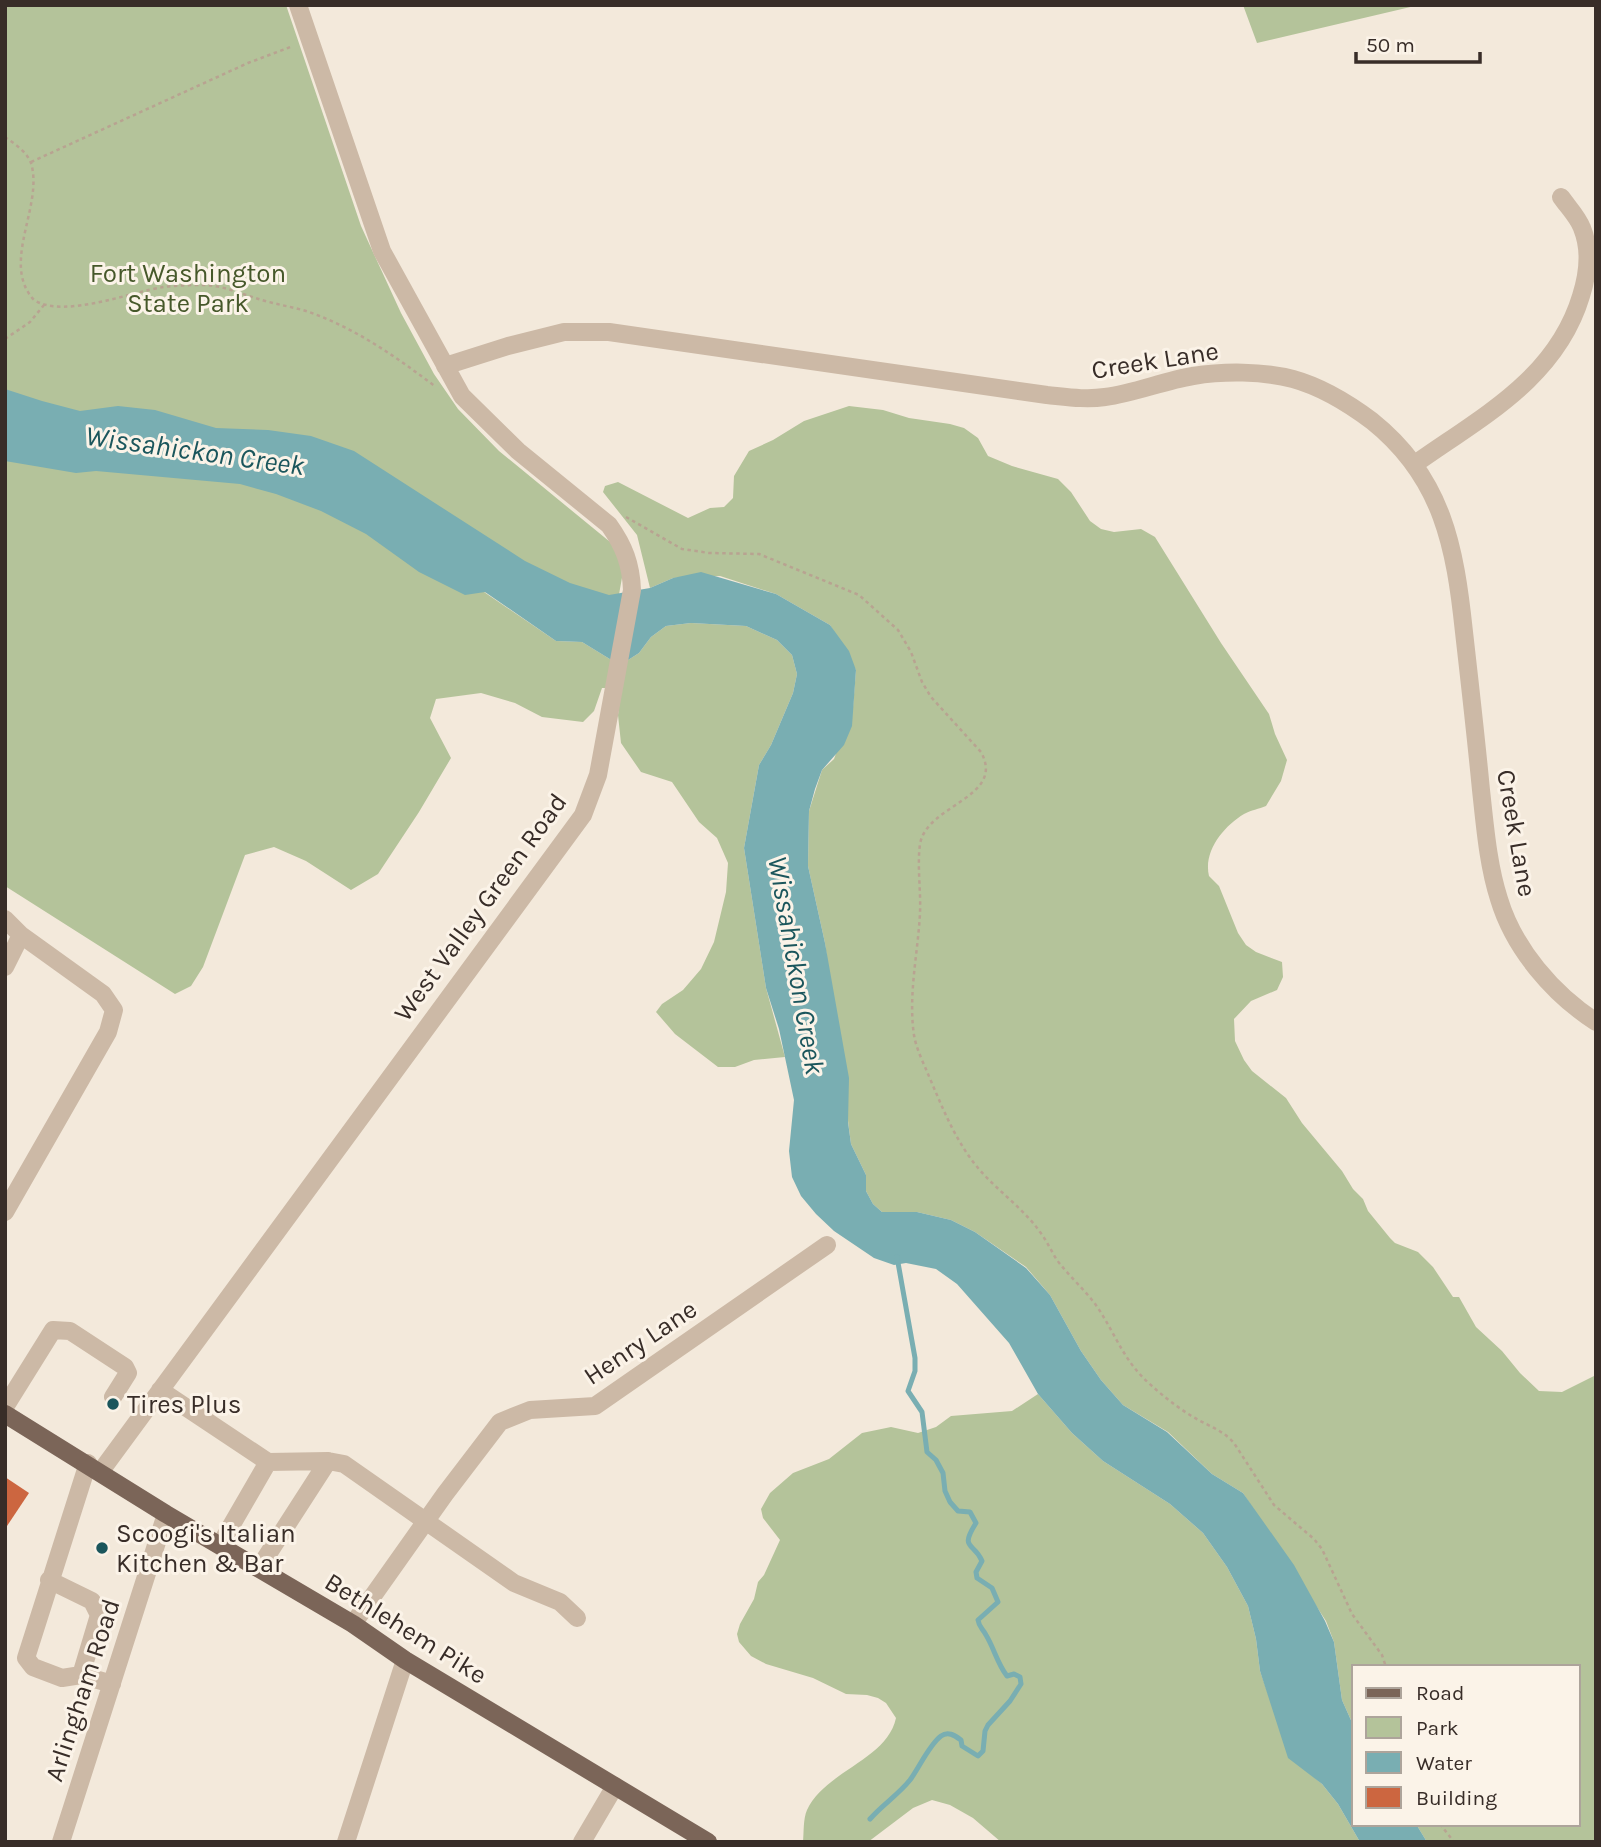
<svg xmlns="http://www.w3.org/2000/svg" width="1601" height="1847" viewBox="0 0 1601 1847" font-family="Karla,sans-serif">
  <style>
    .green { fill: #b4c39a }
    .water { fill: #79aeb2 }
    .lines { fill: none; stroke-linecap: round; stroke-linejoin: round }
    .stream { stroke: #79aeb2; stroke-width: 5 }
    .building { fill: #cc6640 }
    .path { stroke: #b8a391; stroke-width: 2.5; stroke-dasharray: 3.5 3.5; stroke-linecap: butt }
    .minor { stroke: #ccb9a6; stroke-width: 18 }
    .major { stroke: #7b6558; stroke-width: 18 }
    .poi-dot { fill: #1b565c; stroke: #fbf3e8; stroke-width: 2.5 }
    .labels { text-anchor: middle; stroke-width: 6; stroke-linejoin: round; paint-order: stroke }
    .park-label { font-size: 26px; fill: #46582a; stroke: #fbf3e8 }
    .street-label { font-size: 26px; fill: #382d28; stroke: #fbf3e8 }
    .poi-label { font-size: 26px; fill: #382d28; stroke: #fbf3e8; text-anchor: start }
    .water-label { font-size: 28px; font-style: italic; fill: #1b565c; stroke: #fbf3e8 }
  </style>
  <rect width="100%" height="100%" fill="#f3e9db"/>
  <!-- green -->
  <path class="green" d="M5 5H286L361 226 401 313 434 374 458 409 499 451 626 555 615 617 484 592 556 641 582 642 613 661 625 662 639 653 651 637 666 626 691 623 746 626 777 640 792 655 797 674 793 693 771 745 759 765 744 848 766 988 785 1057 754 1060 735 1067H718L675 1034 656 1012 662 1004 683 990 701 969 714 942 726 892 728 863 717 838 699 822 672 782 641 772 621 743 618 715 621 688H602L594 711 583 722 542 717 515 703 481 693 436 699 430 718 451 758 419 812 378 874 351 890 306 861 274 847 245 855 203 967 191 986 175 994 5 886Z
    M1243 5H1419L1257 43Z
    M849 406 883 410 909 418 950 424 964 428 978 438 988 456 1012 466 1058 479 1071 492 1090 521 1101 529 1114 532 1141 529 1155 537 1221 643 1269 714 1275 734 1287 760 1281 781 1266 806C1259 809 1251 810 1244 814 1224 826 1203 851 1209 876L1219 886 1238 933 1246 945 1256 952 1282 962 1283 977 1277 990 1251 1001 1234 1019 1235 1041 1244 1060 1252 1071 1286 1098 1302 1123 1342 1171 1353 1189 1363 1199 1368 1211 1390 1238 1395 1243 1418 1252 1433 1267 1453 1297H1459L1476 1327 1502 1351 1520 1373 1539 1391 1562 1392 1596 1375V1842H1427L1416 1824H1578V1667H1354V1727L1342 1700 1334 1642 1326 1621 1243 1493 1212 1474 1168 1432 1123 1405 1101 1380 1081 1351 1050 1295 1026 1267 975 1232 951 1220 917 1212H882L873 1204 866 1191V1175L851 1144 825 943 808 866 809 811 822 770 834 759 853 707 856 670 830 625 776 594 720 576 673 578 650 588 637 535 603 492 605 486 618 482 688 518 710 508 724 507 733 498 734 476 749 451 773 440 804 421Z
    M1038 1394 1072 1433 1103 1461 1170 1504 1203 1533 1227 1567 1248 1606 1256 1639 1260 1671 1278 1722 1308 1772 1322 1784 1338 1804 1360 1842H1001L973 1818 950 1805 932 1800 913 1808 868 1842H803C804 1832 803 1819 807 1810 825 1771 887 1760 896 1718L886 1703 878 1698 867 1695 846 1694 813 1678 766 1664 751 1656 739 1642 737 1634 740 1624 754 1599 758 1582 764 1575 780 1540 763 1518 761 1509 770 1493 793 1473 829 1459 862 1433 891 1427 918 1433 936 1427 951 1416 1012 1411Z"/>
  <!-- water -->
  <path class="water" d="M5 389 42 401 80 411 118 406 155 410 216 428 268 430 311 436 354 451 525 561 570 583 609 595 650 588 673 578 701 572 776 594 830 625 849 651 856 670 852 726 844 745 822 770 815 789 809 811 808 866 825 943 849 1078 848 1122 851 1144 866 1175V1191L873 1204 882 1212H917L951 1220 975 1232 1026 1268 1050 1295 1081 1351 1101 1380 1123 1405 1167 1432 1212 1474 1243 1493 1294 1565 1325 1621 1334 1642 1342 1700 1354 1727V1824H1416L1427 1842H1360L1338 1804 1322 1784 1288 1758 1260 1671 1256 1639 1248 1606 1227 1567 1203 1533 1170 1504 1103 1461 1072 1433 1038 1394 1009 1343 957 1284 936 1269 906 1263 894 1265 874 1258 834 1231 816 1214 801 1196 792 1177 789 1151 794 1100 779 1029 766 988 744 848 759 765 771 745 793 693 797 674 792 655 777 640 746 626 691 623 666 626 651 637 639 653 625 662 613 661 582 642 556 641 485 592 465 595 419 572 366 534 321 511 276 494 240 484 96 471 76 473 5 461Z"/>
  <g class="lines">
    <!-- stream -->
    <path class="stream" d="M870 1819C882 1805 898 1795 910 1780 919 1768 929 1745 941 1736 948 1731 954 1735 961 1740L962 1746 978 1756 983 1751 985 1731 988 1725 1010 1701 1021 1684 1020 1677 1014 1674 1007 1676C997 1663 994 1648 986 1635 982 1628 979 1627 978 1620L998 1602 992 1588 977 1578 976 1572 982 1561C974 1542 959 1550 976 1523L970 1512 958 1511 950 1502 945 1491 943 1473 936 1460 927 1452 922 1412 908 1391 915 1371V1358L897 1257"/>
  </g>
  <!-- building -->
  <path class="building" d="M5 1477 29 1493 5 1529Z"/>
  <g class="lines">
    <!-- path -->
    <path class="path" d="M5 137C15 144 27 152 31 163 44 206 0 263 34 300 64 319 130 292 164 287 178 285 192 285 206 285 225 286 244 295 262 300 278 305 294 307 309 312 357 329 396 357 436 387
      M31 162 248 63 293 46
      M5 339 30 322 44 305
      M626 517 682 549 709 553 759 554 859 595 898 630 911 652 922 682 931 697 981 752C1006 798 927 804 920 844 917 866 921 890 920 913 918 953 908 995 914 1035 916 1048 923 1062 928 1074 941 1104 952 1133 971 1159 991 1187 1021 1205 1040 1232 1048 1242 1052 1254 1060 1264 1072 1279 1087 1292 1098 1308 1117 1337 1124 1362 1152 1386 1163 1396 1177 1407 1190 1415 1205 1425 1222 1429 1234 1443L1274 1505 1314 1539 1322 1549 1352 1614 1382 1655 1386 1667
      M1440 1824 1454 1842"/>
    <!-- minor -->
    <path class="minor" d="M445 366 508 346 564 332H609L1047 395C1067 397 1086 400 1105 397 1135 393 1163 381 1193 376 1224 371 1262 371 1293 379 1322 387 1348 403 1372 421 1443 478 1455 547 1464 632 1470 685 1476 737 1481 790 1485 826 1488 865 1499 899 1514 949 1553 994 1596 1022
      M1415 464C1481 417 1556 379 1581 296 1588 274 1591 250 1582 228 1578 217 1568 207 1561 197
      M5 919 21 935
      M5 967 21 935 103 994 114 1010 108 1032 5 1212
      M160 1390 268 1462 328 1461 344 1464 514 1583 560 1602 577 1618
      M5 1407 53 1330 70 1331 125 1367 128 1373 113 1397
      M88 1463 26 1658 33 1667 62 1678 81 1675 112 1684
      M101 1471 583 815 598 775 632 590C631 564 624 546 609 525L518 451 462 396 382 251 298 5
      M220 1545 268 1462
      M259 1568 328 1461
      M49 1580 92 1601 99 1615 81 1675
      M353 1624 445 1494 500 1422 530 1410 595 1406 827 1245
      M61 1842 166 1514
      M346 1842 405 1660
      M582 1842 615 1786"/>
    <!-- major -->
    <path class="major" d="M5 1414 166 1514 353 1624 405 1660 708 1842"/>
  </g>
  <!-- markers -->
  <g class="poi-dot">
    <circle cx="113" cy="1404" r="7"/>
    <circle cx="102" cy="1548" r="7"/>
  </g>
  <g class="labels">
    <!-- park labels -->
    <g class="park-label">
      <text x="188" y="282">Fort Washington<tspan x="188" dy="30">State Park</tspan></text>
    </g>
    <!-- street labels -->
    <g class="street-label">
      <text transform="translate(1155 360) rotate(-9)" y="9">Creek Lane</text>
      <text transform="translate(1517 833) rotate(80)" y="9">Creek Lane</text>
      <text transform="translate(480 907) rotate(-54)" y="9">West Valley Green Road</text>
      <text transform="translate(640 1342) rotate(-34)" y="9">Henry Lane</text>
      <text transform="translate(406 1628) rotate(32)" y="9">Bethlehem Pike</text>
      <text transform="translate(82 1690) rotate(-72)" y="9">Arlingham Road</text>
    </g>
    <!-- poi labels -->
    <g class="poi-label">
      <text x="127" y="1413">Tires Plus</text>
      <text x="116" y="1542">Scoogi's Italian<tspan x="116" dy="30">Kitchen &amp; Bar</tspan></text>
    </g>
    <!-- water labels -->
    <g class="water-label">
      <text transform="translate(195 450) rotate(8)" y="10">Wissahickon Creek</text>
      <text transform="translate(797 965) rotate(80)" y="10">Wissahickon Creek</text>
    </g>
  </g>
  <!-- border -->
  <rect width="1601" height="1847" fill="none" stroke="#382d28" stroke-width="14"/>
  <!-- legend -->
  <rect x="1352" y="1665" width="228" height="161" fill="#fbf3e8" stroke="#ada49b" stroke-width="2"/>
  <rect x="1366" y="1688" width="35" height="10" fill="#7b6558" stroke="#ada49b" stroke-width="2"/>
  <text x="1416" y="1700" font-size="21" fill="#382d28">Road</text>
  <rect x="1366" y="1717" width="35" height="21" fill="#b4c39a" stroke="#ada49b" stroke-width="2"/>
  <text x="1416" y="1735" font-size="21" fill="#382d28">Park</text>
  <rect x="1366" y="1752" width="35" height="21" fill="#79aeb2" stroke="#ada49b" stroke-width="2"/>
  <text x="1416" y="1770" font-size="21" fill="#382d28">Water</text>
  <rect x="1366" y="1787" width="35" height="21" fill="#cc6640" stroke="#ada49b" stroke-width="2"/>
  <text x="1416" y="1805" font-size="21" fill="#382d28">Building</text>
  <!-- scale -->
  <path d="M1356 52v10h124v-10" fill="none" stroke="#382d28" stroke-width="3.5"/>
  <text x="1366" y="52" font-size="21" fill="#382d28" stroke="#fbf3e8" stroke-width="5" paint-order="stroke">50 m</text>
</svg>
